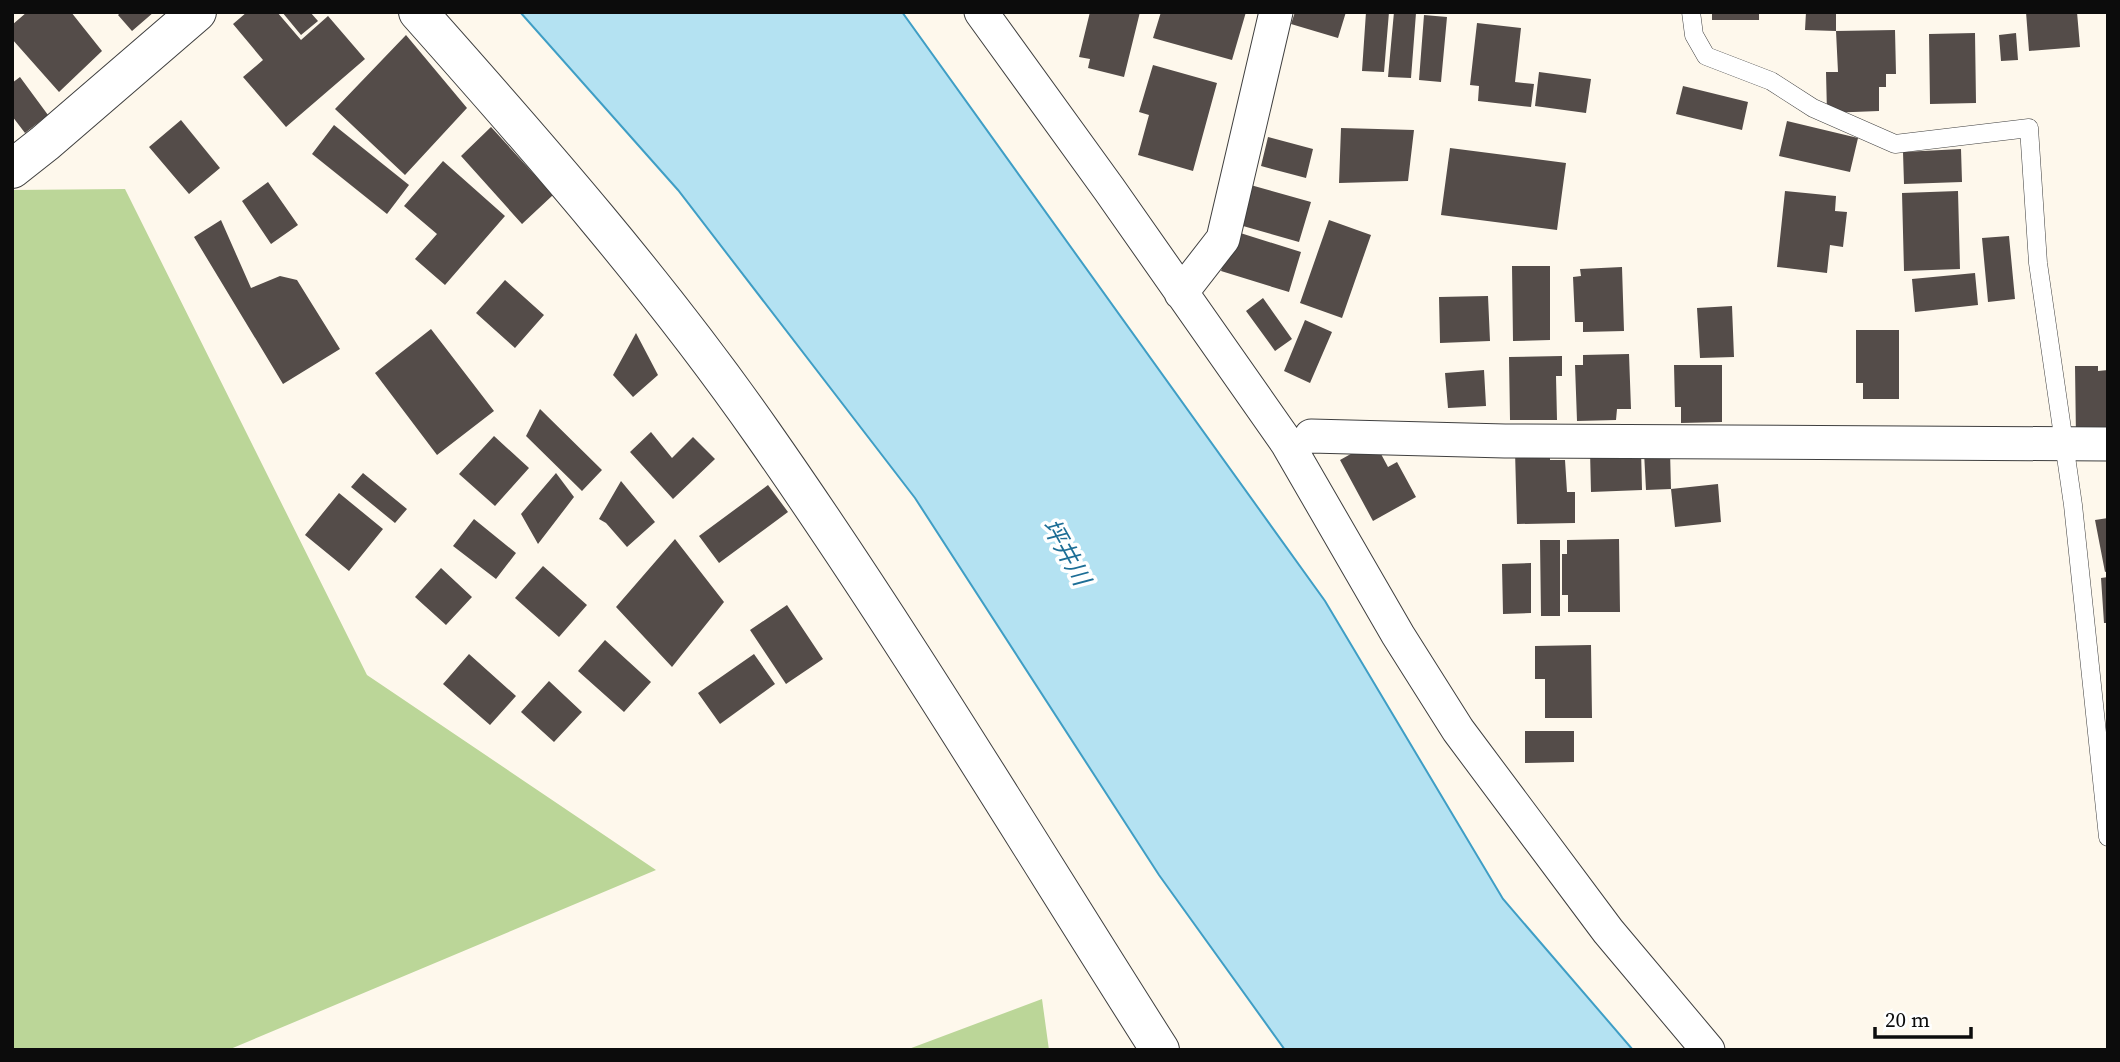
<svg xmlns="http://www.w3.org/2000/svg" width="2120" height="1062" viewBox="0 0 2120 1062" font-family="'Source Serif 4','Noto Sans JP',serif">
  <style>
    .forest { fill: #bbd698 }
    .water { fill: #b4e2f2; stroke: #3f9ec5; stroke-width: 2 }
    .building { fill: #544c49 }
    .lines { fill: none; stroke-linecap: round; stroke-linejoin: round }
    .service-casing { stroke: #3f3f3f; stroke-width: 19 }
    .minor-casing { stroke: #3f3f3f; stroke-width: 35 }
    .tertiary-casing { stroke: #3f3f3f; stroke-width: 40 }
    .service { stroke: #fff; stroke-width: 18 }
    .minor { stroke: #fff; stroke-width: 33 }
    .tertiary { stroke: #fff; stroke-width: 38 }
    .labels { text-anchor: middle; stroke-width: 7; stroke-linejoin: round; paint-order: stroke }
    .water-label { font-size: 24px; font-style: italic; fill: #1d6e96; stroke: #fff }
  </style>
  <rect width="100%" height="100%" fill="#fef8ec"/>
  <!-- forest -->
  <path class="forest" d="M125 189 367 675 656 870 228 1050H12V190Z
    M1042 999 1049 1050H906Z"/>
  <!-- water -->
  <path class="water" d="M520 12H902L1325 601 1503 899 1633 1050H1285L1159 875 915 498 678 190Z"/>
  <!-- building -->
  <path class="building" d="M27 12H71L102 51 59 92 12 39V25Z
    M121 12H154L132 31 118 15Z
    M247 12H277L301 40 328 16 365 59 286 127 243 77 263 60 233 24Z
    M282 12H310L318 21 301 35Z
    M1090 12H1140L1124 77 1088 68 1090 59 1079 57Z
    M1161 12H1246L1232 60 1153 38Z
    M1295 12H1346L1338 38 1291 24Z
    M1366 12H1389L1384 72 1362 71Z
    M1394 12 1416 13 1411 78 1388 77Z
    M1712 12H1759V20H1712Z
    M1806 12H1836V31L1805 30Z
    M2026 12H2077L2080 47 2029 51Z
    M1424 15 1447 17 1441 82 1419 80Z
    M1477 23 1521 28 1515 82 1534 84 1531 107 1478 101 1479 86 1470 85Z
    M1895 30 1896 74H1886V87H1879V111L1827 113 1826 72H1838L1836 31Z
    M1975 33 1976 103 1930 104 1929 34Z
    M2016 33 2018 60 2001 61 1999 35Z
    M406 35 467 108 405 175 335 109Z
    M1153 65 1217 83 1193 171 1138 155 1149 115 1139 112Z
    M1539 72 1591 79 1586 113 1535 106Z
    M20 77 48 115 25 133 12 116V83Z
    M1683 86 1748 102 1742 130 1676 114Z
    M181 120 220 168 189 194 149 147Z
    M1787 121 1858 138 1850 172 1779 156Z
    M334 125 409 185 387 214 312 154Z
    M491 127 553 195 522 224 461 156Z
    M1341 128 1414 130 1408 181 1339 183Z
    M1268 137 1313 149 1306 178 1261 166Z
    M1450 148 1566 163 1557 230 1441 215Z
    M1961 149 1962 182 1904 184 1903 152Z
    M443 161 505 216 445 285 415 259 437 234 404 206Z
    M268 182 298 225 271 244 242 201Z
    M1247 184 1311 202 1299 242 1236 224Z
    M1785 191 1836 196 1835 211 1847 212 1843 247 1830 245 1827 273 1777 267Z
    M1958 191 1960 269 1904 271 1902 193Z
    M221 220 251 288 280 276 297 280 340 349 283 384 194 237Z
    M1329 220 1371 235 1342 318 1300 303Z
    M1234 231 1301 252 1289 292 1221 271Z
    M2009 236 2015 299 1988 302 1982 238Z
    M1512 266H1550V340L1513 341Z
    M1622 267 1624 331 1583 332V322H1575L1573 277 1581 276 1580 269Z
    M1975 273 1978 305 1915 312 1912 279Z
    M505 280 544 315 515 348 476 313Z
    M1488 296 1490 341 1440 343 1439 297Z
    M1263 298 1292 339 1275 351 1246 311Z
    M1732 306 1734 357 1700 358 1697 308Z
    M1305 320 1332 332 1310 383 1284 371Z
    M431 329 494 411 437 455 375 373Z
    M1856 330H1899V399H1863V383H1856Z
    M636 333 658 375 633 397 613 375Z
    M1629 354 1631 409H1617L1616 420 1577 421 1575 365H1583V355Z
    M1562 356V376H1556L1557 420H1510L1509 357Z
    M1674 365H1722V422L1681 423V407H1675Z
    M2075 366H2098V371L2108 370V437L2076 438Z
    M1484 370 1486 406 1448 408 1445 373Z
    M540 409 602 470 582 491 526 436Z
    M651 432 672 458 693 437 715 459 673 499 630 452Z
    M494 436 529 468 495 506 459 474Z
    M1374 441 1388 467 1397 462 1416 497 1373 521 1340 460Z
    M1641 449 1642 490 1591 492 1590 451Z
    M1550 450V460H1565L1567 492H1575V523L1517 524 1515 451Z
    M1670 451 1671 489 1646 490 1644 452Z
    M363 473 407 509 395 523 351 487Z
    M556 473 574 497 538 544 521 514Z
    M621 481 655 522 627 547 606 523 599 519Z
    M1718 484 1721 522 1675 527 1671 489Z
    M768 485 788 512 719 563 699 536Z
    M339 493 383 529 349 571 305 535Z
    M2108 518V571L2105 572 2095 520Z
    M474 519 516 553 496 579 453 546Z
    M675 539 724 602 672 667 616 607Z
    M1619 539 1620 612H1568V595H1562V554H1567V540Z
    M1540 540H1560V616H1541Z
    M1531 563V613L1503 614 1502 564Z
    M543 566 587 605 559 637 515 598Z
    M441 568 472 597 446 625 415 597Z
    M2108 577V623H2104L2101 578Z
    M787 605 823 659 786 684 750 630Z
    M605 640 651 682 624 712 578 671Z
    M1591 645 1592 718H1545V679H1535V646Z
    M469 654 516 696 490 725 443 684Z
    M754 654 775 684 720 724 698 693Z
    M549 681 582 712 554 742 521 712Z
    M1525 731H1574V762L1525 763Z"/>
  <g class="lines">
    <defs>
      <path id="service" d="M1691 12 1694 35 1706 56 1771 81 1813 108 1895 144 2029 128 2038 263 2073 505 2108 837"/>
      <path id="minor" d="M981 12 1109 189 1287 443 1398 635 1458 730 1608 931 1708 1050
        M1181 293 1223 239 1276 12
        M1311 436 1505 441 2108 444"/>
      <path id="tertiary" d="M418 12C539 148 659 285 763 434 903 634 1029 844 1160 1050
        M12 169 45 143 197 12"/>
    </defs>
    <!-- service casing -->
    <use href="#service" class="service-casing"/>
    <!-- minor casing -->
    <use href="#minor" class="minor-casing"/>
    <!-- tertiary casing -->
    <use href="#tertiary" class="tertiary-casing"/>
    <!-- service -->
    <use href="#service" class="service"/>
    <!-- minor -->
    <use href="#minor" class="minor"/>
    <!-- tertiary -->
    <use href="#tertiary" class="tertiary"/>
  </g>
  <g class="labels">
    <!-- water labels -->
    <g class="water-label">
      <text transform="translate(1066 552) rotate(61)" y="8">坪井川</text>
    </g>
  </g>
  <!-- border -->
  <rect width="2120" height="1062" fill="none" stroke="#0c0c0c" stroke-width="28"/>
  <!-- scale -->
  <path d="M1875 1027v10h96v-10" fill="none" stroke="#0c0c0c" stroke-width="3.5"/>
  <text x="1885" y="1027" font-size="21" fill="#0c0c0c" stroke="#ffffff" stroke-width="5" paint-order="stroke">20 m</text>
</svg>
